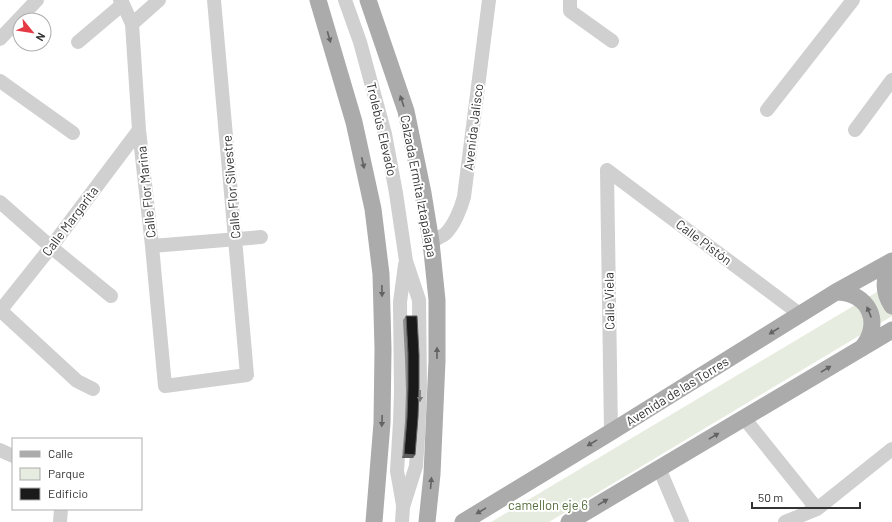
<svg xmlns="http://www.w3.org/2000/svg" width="892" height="522" viewBox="0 0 892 522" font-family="Barlow,sans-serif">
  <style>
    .green { fill: #e6ecdf }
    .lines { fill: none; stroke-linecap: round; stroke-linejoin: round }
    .minor { stroke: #d0d0d0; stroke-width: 14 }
    .major { stroke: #ababab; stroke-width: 17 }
    .wall { fill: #8c8c8c }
    .shaded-wall { fill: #5f5f5f }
    .building { fill: #1a1a1a; stroke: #5f5f5f }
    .oneway { fill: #636363 }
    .oneway2 { fill: #7a7a7a }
    .labels { text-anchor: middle; stroke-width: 4; stroke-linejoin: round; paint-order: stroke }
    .street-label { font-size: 13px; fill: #333; stroke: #fff }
    .park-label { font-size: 13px; fill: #56703f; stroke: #fff }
  </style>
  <rect width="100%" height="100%" fill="#fff"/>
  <!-- green -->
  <path class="green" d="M892 283V316L549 522H491Z"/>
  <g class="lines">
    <!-- minor -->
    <path class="minor" d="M120 0 123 4 132 24 139 130 152 246 165 386 247 375 214 0
      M345 0 360 42 385 134 396 193 406 261 419 300 420 388 418 437 416 466 403 507 402 522
      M570 0V11L612 41
      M132 24 159 0
      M0 39 37 0
      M78 42 123 4
      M0 81 73 133
      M767 110 853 0
      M855 130 892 80
      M607 170 611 432
      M607 170 801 315
      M0 202 51 247 111 296
      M431 242C436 239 441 237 445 234 454 226 461 208 464 197L489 0
      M152 246 261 237
      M0 310 77 381 93 389
      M0 311 51 247 139 130
      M744 418 817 509
      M0 450 13 456
      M659 468 682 522
      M403 505 397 471 400 422 401 392 400 302 405 265
      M60 522 61 509
      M785 522 817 509 892 449"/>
    <!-- major -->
    <path class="major" d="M318 0 354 122 373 209 381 274 383 349 382 423 374 522
      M368 0 406 111 423 193 431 242 437 300V361L432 474 427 522
      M892 264C883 278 883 292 892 306
      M836 292C869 292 883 323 862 348
      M463 522 611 432 836 292 892 261
      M569 522 892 330"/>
  </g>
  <!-- wall -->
  <path class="wall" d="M406 316 415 455 413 458H402L405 421 406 391 405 358 403 320Z"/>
  <!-- shaded-wall -->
  <path class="shaded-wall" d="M404 454 415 455 413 458H402Z"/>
  <!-- building -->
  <path class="building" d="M406 316H417L419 355V388L418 417 415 455 404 454 407 418 408 388V354Z"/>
  <!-- one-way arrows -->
  <defs><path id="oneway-solid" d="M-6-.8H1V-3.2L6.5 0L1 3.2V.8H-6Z"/></defs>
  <g class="oneway">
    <use href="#oneway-solid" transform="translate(329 37) rotate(74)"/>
    <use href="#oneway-solid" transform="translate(402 101) rotate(-109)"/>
    <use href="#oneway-solid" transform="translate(363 163) rotate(77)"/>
    <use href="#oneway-solid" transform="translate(382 291) rotate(89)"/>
    <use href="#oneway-solid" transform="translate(869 312) rotate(-112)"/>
    <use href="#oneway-solid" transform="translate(774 331) rotate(148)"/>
    <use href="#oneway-solid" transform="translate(437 353) rotate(-90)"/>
    <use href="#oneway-solid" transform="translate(826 369) rotate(-31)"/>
    <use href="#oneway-solid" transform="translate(382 421) rotate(92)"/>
    <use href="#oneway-solid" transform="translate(714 436) rotate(-31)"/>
    <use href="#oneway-solid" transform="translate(592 443) rotate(149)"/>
    <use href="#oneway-solid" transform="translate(431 483) rotate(-85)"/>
    <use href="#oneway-solid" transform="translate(603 502) rotate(-31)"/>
    <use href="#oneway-solid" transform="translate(481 511) rotate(149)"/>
  </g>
  <use class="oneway2" href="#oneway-solid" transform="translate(420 396) rotate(91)"/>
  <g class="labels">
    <!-- street labels -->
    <g class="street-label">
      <text transform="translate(473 127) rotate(-83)" y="5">Avenida Jalisco</text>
      <text transform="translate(382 129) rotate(77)" y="5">Trolebús Elevado</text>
      <text transform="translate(419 186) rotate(79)" y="5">Calzada Ermita Iztapalapa</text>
      <text transform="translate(231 187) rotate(-95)" y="5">Calle Flor Silvestre</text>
      <text transform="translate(146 192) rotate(-96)" y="5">Calle Flor Marina</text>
      <text transform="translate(70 221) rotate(-53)" y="5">Calle Margarita</text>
      <text transform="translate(704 242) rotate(37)" y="5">Calle Pistón</text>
      <text transform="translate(609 301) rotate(-91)" y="5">Calle Viela</text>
      <text transform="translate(677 391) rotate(-32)" y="5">Avenida de las Torres</text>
    </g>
    <!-- park labels -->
    <g class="park-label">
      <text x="548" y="510">camellon eje 6</text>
    </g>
  </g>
  <!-- legend -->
  <rect x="12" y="438" width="130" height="72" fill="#ffffff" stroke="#adadad"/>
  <rect x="20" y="451" width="20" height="6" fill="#ababab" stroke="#adadad"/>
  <text x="48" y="458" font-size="12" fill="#333333">Calle</text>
  <rect x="20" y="468" width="20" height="12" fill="#e6ecdf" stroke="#adadad"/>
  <text x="48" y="478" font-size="12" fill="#333333">Parque</text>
  <rect x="20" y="488" width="20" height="12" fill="#1a1a1a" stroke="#adadad"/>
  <text x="48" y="498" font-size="12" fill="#333333">Edificio</text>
  <!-- north arrow -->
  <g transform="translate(32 32) rotate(120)"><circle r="19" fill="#ffffff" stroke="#adadad"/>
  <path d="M0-3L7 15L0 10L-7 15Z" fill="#e63946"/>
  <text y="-6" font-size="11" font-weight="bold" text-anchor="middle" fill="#333333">N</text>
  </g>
  <!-- scale -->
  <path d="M752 502v6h108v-6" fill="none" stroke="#333333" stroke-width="2"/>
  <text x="758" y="502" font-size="12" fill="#333333" stroke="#ffffff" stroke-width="3" paint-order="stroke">50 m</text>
</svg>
